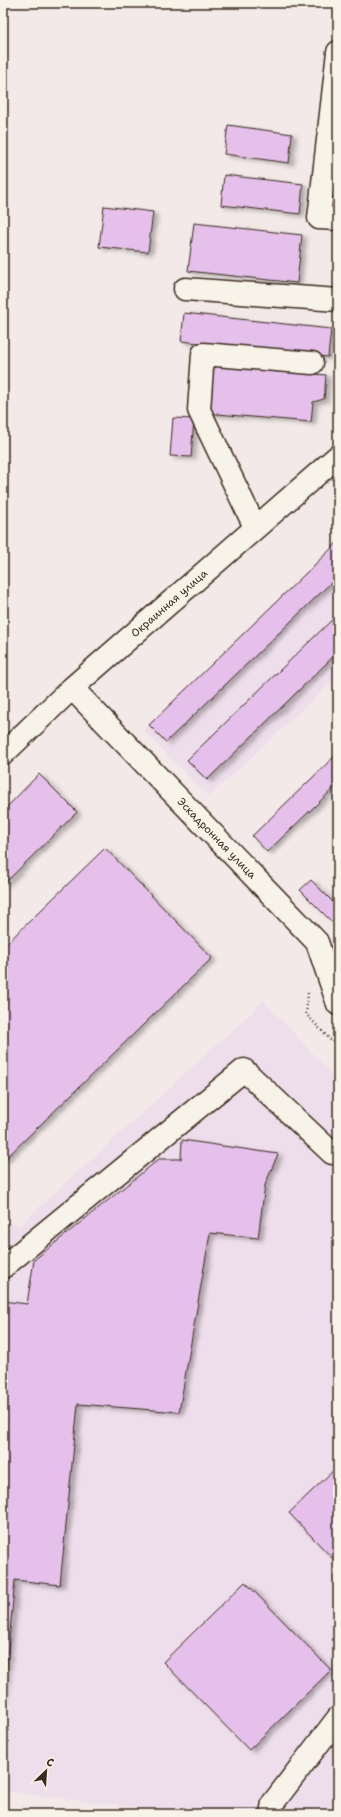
<svg xmlns="http://www.w3.org/2000/svg" width="341" height="1817" viewBox="0 0 341 1817" font-family="'Shantell Sans',sans-serif">
  <style>
    .built { fill: #eeddea }
    .building { fill: #e4c0eb; stroke: #3b2a1e; filter: url(#shadow) }
    .lines { fill: none; stroke-linecap: round; stroke-linejoin: round }
    .minor-casing { stroke: #3b2a1e; stroke-width: 25 }
    .path { stroke: #3b2a1e; stroke-width: 2.5; stroke-dasharray: 1 3; stroke-linecap: butt }
    .minor { stroke: #f7f3e8; stroke-width: 22 }
    .labels { text-anchor: middle; stroke-width: 3.5; stroke-linejoin: round; paint-order: stroke }
    .street-label { font-size: 11px; fill: #3b2a1e; stroke: #f7f3e8 }
  </style>
  <defs>
    <filter id="shadow"><feDropShadow dx="4.5" dy="2.5" stdDeviation="2" flood-color="#0004"/></filter>
  </defs>
  <rect width="100%" height="100%" fill="#f3e9e9"/>
  <filter id="ink" filterUnits="userSpaceOnUse"><feTurbulence type="fractalNoise" baseFrequency=".025" numOctaves="2"/><feDisplacementMap in="SourceGraphic" scale="8" xChannelSelector="R" yChannelSelector="G"/><feConvolveMatrix kernelMatrix="1 2 1 2 8 2 1 2 1" color-interpolation-filters="sRGB"/></filter>
  <g filter="url(#ink)">
    <!-- built -->
    <path class="built" d="M338 542V676L209 797 143 730Z
      M264 1001 338 1081V1814H187L3 1791V1222L20 1225Z"/>
    <!-- building -->
    <path class="building" d="M228 125 292 134 289 163 224 154Z
      M224 175 303 184 300 214 221 205Z
      M104 206 153 212 148 252 99 247Z
      M194 223 302 235 297 283 188 271Z
      M184 313 331 329 328 357 181 341Z
      M209 365 326 375 324 399 313 402 311 422 205 413Z
      M173 418 194 419 191 457 170 456Z
      M338 542V576L166 742 149 725Z
      M338 614V652L207 780 187 760Z
      M338 753V784L267 852 252 836Z
      M39 774 77 812 3 885V811Z
      M105 848 212 958 3 1161V947Z
      M311 880 338 907V928L300 890Z
      M182 1140 278 1154 265 1185 258 1238 210 1233 179 1412 78 1404 60 1585 15 1580 3 1701V1301L27 1304 34 1260 159 1159H181Z
      M338 1466V1564L289 1513Z
      M245 1582 331 1670 249 1750 163 1662Z"/>
    <g class="lines">
      <defs>
        <path id="minor" d="M338 52 319 218 338 219
          M185 289 338 300
          M255 527 199 410 203 354 312 363
          M72 688 317 942 338 1004
          M3 754 72 688 338 456
          M3 1267 244 1070 332 1153
          M271 1814 273 1803 338 1718"/>
      </defs>
      <!-- minor casing -->
      <use href="#minor" class="minor-casing"/>
      <!-- path -->
      <path class="path" d="M308 993 306 1014 338 1048"/>
      <!-- minor -->
      <use href="#minor" class="minor"/>
    </g>
  </g>
  <g class="labels">
    <!-- street labels -->
    <g class="street-label">
      <text transform="translate(169 603) rotate(-41)" y="4">Окраинная улица</text>
      <text transform="translate(217 838) rotate(46)" y="4">Эскадронная улица</text>
    </g>
  </g>
  <!-- margin -->
  <rect width="341" height="1817" fill="none" stroke="#f7f3e8" stroke-width="16"/>
  <rect x="8" y="8" width="325" height="1801" fill="none" stroke="#3b2a1e" stroke-width="1.5" filter="url(#ink)"/>
  <!-- north arrow -->
  <g transform="translate(46 1771) rotate(25)" stroke="#f7f3e8" stroke-width="3" paint-order="stroke">
  <path d="M0-3L7 15L0 10L-7 15Z" fill="#3b2a1e"/>
  <text y="-6" font-size="11" font-weight="bold" text-anchor="middle" fill="#3b2a1e">С</text>
  </g>
</svg>
